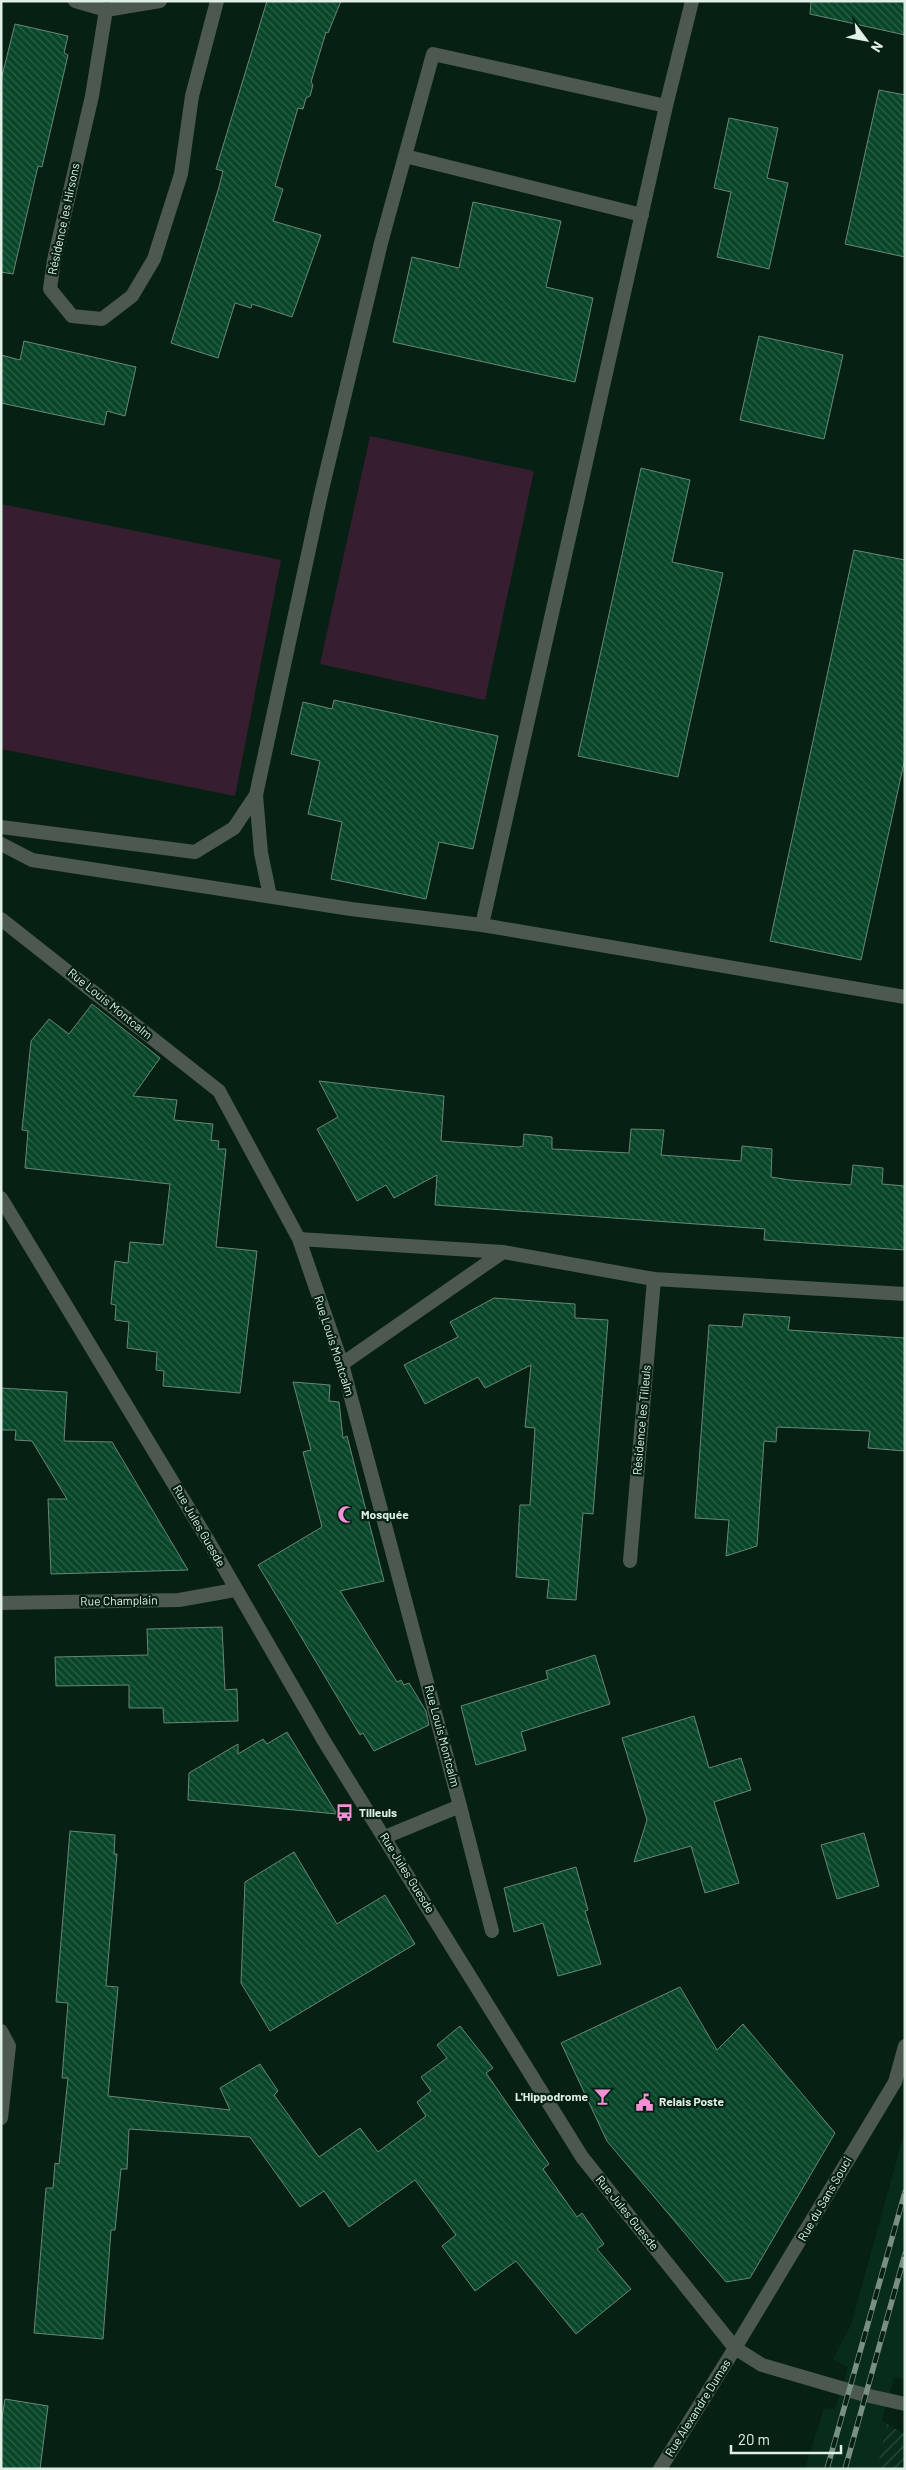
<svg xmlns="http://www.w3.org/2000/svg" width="906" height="2470" viewBox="0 0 906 2470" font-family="Barlow,sans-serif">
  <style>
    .built { fill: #082c1a }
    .industrial { fill: url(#industrial-furrows) }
    .pitch { fill: #361d2f }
    .building { fill: url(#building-back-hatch); stroke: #698674 }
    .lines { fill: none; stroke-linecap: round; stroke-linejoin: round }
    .service { stroke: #4c5850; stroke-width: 14 }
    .minor { stroke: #4c5850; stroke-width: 14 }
    .tertiary { stroke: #4c5850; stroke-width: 14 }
    .rail-casing { stroke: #7a8f83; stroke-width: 5.5 }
    .rail { stroke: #062113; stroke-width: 4; stroke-dasharray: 11; stroke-linecap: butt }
    .labels { text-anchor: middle; stroke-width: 4.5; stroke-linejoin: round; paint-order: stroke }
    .street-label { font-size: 12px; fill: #e0f0e6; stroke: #062113 }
    .poi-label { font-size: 12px; font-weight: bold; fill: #e0f0e6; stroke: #062113; text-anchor: start }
  </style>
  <defs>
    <pattern id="industrial-furrows" width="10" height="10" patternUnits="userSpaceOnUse" patternTransform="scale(1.25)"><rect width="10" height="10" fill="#082c1a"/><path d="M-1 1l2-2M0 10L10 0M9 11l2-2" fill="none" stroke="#2c4b3b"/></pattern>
    <pattern id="building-back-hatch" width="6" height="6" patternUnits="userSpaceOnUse" patternTransform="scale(1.25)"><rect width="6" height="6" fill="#08462a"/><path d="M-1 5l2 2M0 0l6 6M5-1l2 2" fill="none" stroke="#2c6149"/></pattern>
  </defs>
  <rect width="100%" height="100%" fill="#062113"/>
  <!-- built -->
  <path class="built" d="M905 2130V2379L894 2378 882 2420 887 2424 877 2469H805L824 2408 835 2409 848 2367 833 2359 851 2325Z"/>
  <!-- industrial -->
  <path class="industrial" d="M887 2424 905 2434V2469H877Z"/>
  <!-- pitch -->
  <path class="pitch" d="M370 436 534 471 485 700 320 664Z
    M1 504 281 560 235 796 1 749Z"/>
  <!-- building -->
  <path class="building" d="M267 1H341L328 33 326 32 311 82 313 85 310 96 306 98 303 109 298 108 275 186 283 189 273 221 321 235 292 317 252 304 251 308 235 303 218 358 171 343 219 187 223 171 216 169Z
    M811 1H905V35L810 14Z
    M15 24 68 36 64 53 68 55 42 167 38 166 13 274 1 272V80Z
    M879 90 905 95V257L845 244Z
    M729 118 778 128 767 178 788 183 769 269 717 257 731 192 714 188Z
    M473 202 561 221 546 287 593 298 575 382 393 342 412 257 459 268Z
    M759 336 843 355 824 439 740 420Z
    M24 341 136 367 125 416 107 411 104 425 1 403V355L20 360Z
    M641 468 690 480 672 562 723 573 678 777 578 756Z
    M854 550 905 560V758L861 960 770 941Z
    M334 700 498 736 473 849 439 842 426 899 331 879 342 822 308 814 320 761 291 754 303 702 332 709Z
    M92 1004 160 1058 133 1096 177 1100 174 1120 213 1124 211 1140 219 1141 218 1149H226L216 1247 257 1251 240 1393 163 1386 164 1371 156 1370 157 1352 127 1348 129 1322 115 1320 116 1305 111 1304 115 1261 128 1263 130 1242 163 1245 170 1184 25 1168 28 1131 22 1130 31 1041 49 1019 69 1034Z
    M319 1081 444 1096 441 1141 519 1147 523 1146 524 1134 552 1137V1149L629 1153 631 1129 664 1130 661 1155 741 1161 742 1146 772 1149 771 1177 790 1180 851 1185 853 1165 883 1168 882 1184 905 1186V1250L764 1240 765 1229 435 1205 437 1175 394 1198 386 1185 357 1201 317 1129 338 1117Z
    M494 1298 575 1304V1318L608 1320 593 1514 583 1513 576 1600 547 1598 549 1580 516 1577 520 1505H530L535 1428 525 1427 531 1365 485 1388 478 1377 425 1404 404 1365 458 1337 450 1322Z
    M744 1314 790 1317 788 1330 905 1338V1451L868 1448 870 1431 777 1427 776 1442 764 1441 757 1546 726 1556 729 1520 695 1518 709 1325 742 1327Z
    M293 1382 330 1385 329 1401 339 1402 343 1438 347 1436 384 1581 340 1591 397 1682 401 1680 404 1685 409 1683 426 1711 429 1725 374 1751 363 1733 360 1735 258 1565 322 1527 303 1452 311 1450Z
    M1 1388 67 1392 64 1441 112 1442 188 1570 51 1574 48 1499H67L32 1441 15 1440 16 1430H1Z
    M222 1627 225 1690 237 1689 238 1721 164 1723 163 1708H129V1685L56 1686 55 1657 148 1655 147 1629Z
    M595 1655 610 1704 521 1732 526 1750 476 1765 461 1706 548 1679 546 1671Z
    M694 1716 709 1768 741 1758 751 1790 714 1802 739 1883 705 1893 691 1846 634 1862 647 1820 622 1738Z
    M287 1732 337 1814 188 1800 189 1773 238 1744V1754L263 1739 267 1744Z
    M70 1831 115 1835 114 1854H117L106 1986 118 1987 108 2096 230 2110 220 2088 260 2064 278 2091 274 2095 319 2157 360 2128 378 2152 426 2116 417 2102 431 2091 421 2077 447 2058 437 2045 460 2026 493 2068 486 2073 549 2164 543 2169 577 2217 582 2213 604 2244 597 2249 631 2289 576 2334 516 2261 475 2291 442 2246 456 2235 415 2180 349 2227 324 2191 300 2207 250 2137 129 2129 127 2169H121L115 2230H111L103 2339 34 2333 46 2188H53L55 2163 59 2164 68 2078H62L68 2003 56 2002Z
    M864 1833 879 1886 837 1899 821 1845Z
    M294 1852 337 1924 385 1895 415 1944 270 2031 241 1983 245 1882Z
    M576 1867 588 1910 585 1911 601 1964 558 1976 543 1923 514 1932 504 1888Z
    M680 1987 717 2050 743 2024 835 2133 750 2278 726 2282 607 2141 561 2043Z
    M5 2399 48 2406 40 2469H1V2424Z"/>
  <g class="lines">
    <!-- service -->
    <path class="service" d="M405 156 642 215
      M256 795 261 853 270 896
      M1 827 195 852 234 828 256 795 321 494 381 243 433 54 666 106 692 1
      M1 844 32 860 351 909 482 925 905 997
      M482 925 666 106
      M460 1806 492 1931"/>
    <!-- minor -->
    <path class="minor" d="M75 1 106 10 92 96 54 260 50 289 72 316 102 319 132 296 154 259 181 174 192 96 217 1
      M106 10 160 1
      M1 919 219 1091 299 1239 342 1364 460 1806 385 1837
      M299 1239 503 1252 654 1279 905 1294
      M342 1364 503 1252
      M630 1561 654 1279
      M1 1603 179 1600 235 1590
      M1 2031 9 2046 1 2118
      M735 2348 895 2082 905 2046"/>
    <!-- tertiary -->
    <path class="tertiary" d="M1 1198 212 1547 324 1741 582 2157 735 2348 762 2365 865 2395 905 2404
      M660 2469 735 2348"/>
    <defs>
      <path id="rail" d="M827 2469 905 2192
        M845 2469 905 2254"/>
    </defs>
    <!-- rail casing -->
    <use href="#rail" class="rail-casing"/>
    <!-- rail -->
    <use href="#rail" class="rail"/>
  </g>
  <!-- icons -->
  <defs>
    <symbol id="mosque-bare" viewBox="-9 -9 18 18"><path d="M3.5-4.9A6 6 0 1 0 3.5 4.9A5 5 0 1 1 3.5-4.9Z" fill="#f391d6" stroke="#062113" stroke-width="2.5" paint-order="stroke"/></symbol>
    <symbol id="bus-bare" viewBox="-9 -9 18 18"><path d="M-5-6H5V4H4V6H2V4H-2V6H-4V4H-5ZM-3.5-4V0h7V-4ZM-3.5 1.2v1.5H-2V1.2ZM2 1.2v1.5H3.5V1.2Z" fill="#f391d6" stroke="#062113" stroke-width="2.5" paint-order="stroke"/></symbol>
    <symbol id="bar-bare" viewBox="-9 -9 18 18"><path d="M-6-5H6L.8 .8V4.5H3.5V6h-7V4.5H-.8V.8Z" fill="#f391d6" stroke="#062113" stroke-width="2.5" paint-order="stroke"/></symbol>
    <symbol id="civic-bare" viewBox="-9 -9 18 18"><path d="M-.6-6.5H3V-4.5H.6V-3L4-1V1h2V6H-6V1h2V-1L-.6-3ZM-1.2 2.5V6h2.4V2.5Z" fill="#f391d6" stroke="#062113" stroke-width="2.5" paint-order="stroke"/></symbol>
  </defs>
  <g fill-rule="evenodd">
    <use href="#mosque-bare" x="334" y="1502" width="25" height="25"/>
    <use href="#bus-bare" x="332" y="1800" width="25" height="25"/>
    <use href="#bar-bare" x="590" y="2084" width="25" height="25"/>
    <use href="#civic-bare" x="632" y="2090" width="25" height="25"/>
  </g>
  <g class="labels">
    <!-- street labels -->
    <g class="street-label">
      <text transform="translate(64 219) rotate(-78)" y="4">Résidence les Hirsons</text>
      <text transform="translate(110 1004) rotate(39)" y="4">Rue Louis Montcalm</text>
      <text transform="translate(334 1346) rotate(72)" y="4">Rue Louis Montcalm</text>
      <text transform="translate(642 1420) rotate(-85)" y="4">Résidence les Tilleuls</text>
      <text transform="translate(199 1526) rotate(60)" y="4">Rue Jules Guesde</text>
      <text transform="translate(119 1601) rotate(-1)" y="4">Rue Champlain</text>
      <text transform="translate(442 1736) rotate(75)" y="4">Rue Louis Montcalm</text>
      <text transform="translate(407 1873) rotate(58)" y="4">Rue Jules Guesde</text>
      <text transform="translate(825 2199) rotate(-60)" y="4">Rue du Sans Souci</text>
      <text transform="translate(627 2213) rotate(51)" y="4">Rue Jules Guesde</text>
      <text transform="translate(698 2408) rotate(-58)" y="4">Rue Alexandre Dumas</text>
    </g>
    <!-- poi labels -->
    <g class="poi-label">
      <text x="361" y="1519">Mosquée</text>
      <text x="359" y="1817">Tilleuls</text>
      <text x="588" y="2101" text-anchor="end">L'Hippodrome</text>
      <text x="659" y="2106">Relais Poste</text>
    </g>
  </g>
  <!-- border -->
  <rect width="906" height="2470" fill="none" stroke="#e0f0e6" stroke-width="5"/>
  <!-- north arrow -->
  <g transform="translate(866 40) rotate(122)" stroke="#062113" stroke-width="4" paint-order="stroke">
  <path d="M0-4L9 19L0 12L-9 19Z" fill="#e0f0e6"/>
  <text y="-8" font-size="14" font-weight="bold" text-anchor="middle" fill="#e0f0e6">N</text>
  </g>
  <!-- scale -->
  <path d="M731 2445v8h110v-8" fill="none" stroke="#e0f0e6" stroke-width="2.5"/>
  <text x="738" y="2445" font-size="15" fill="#e0f0e6" stroke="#062113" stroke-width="4" paint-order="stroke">20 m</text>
</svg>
